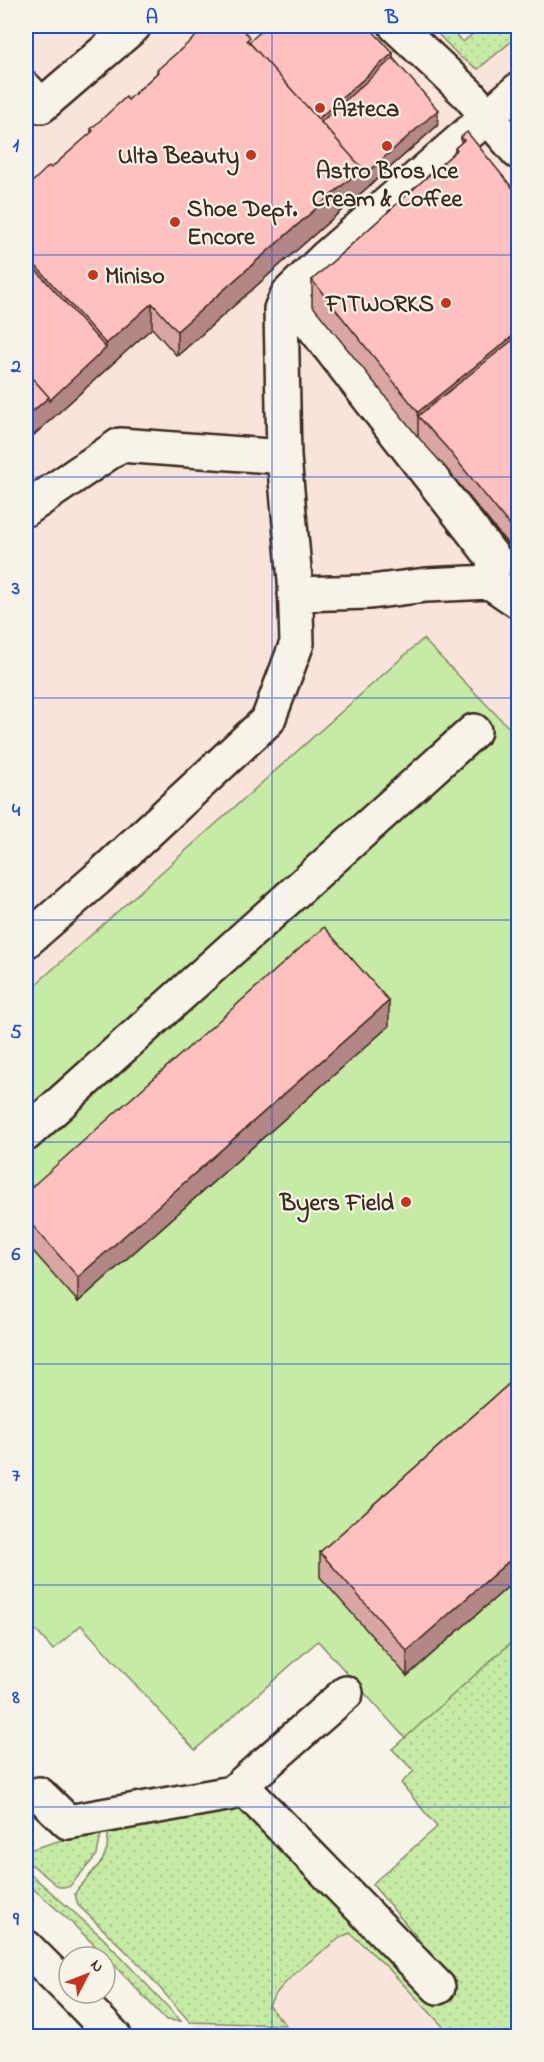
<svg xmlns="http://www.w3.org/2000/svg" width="544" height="2062" viewBox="0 0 544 2062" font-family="'Indie Flower',sans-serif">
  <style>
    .built { fill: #f9e4dc }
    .grass { fill: url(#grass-dots); stroke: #808a62; stroke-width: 1.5 }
    .garden { fill: #c6eba5; stroke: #808a62; stroke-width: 1.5 }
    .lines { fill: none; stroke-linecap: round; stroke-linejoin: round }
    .minor-casing { stroke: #3b2a1e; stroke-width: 38 }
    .minor { stroke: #f7f3e8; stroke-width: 33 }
    .wall { fill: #daa6a4; stroke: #3b2a1e; stroke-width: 1.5 }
    .shaded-wall { fill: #b28786; stroke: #3b2a1e; stroke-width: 1.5 }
    .building { fill: #fec1bf; stroke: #3b2a1e; stroke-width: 1.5 }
    .grid { fill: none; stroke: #1d4ed8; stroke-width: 1.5; stroke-opacity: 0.55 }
    .poi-dot { fill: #c8321e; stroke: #f7f3e8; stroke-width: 2 }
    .labels { text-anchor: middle; stroke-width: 4.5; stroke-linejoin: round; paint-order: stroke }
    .poi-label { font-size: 24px; font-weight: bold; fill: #3b2a1e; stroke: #f7f3e8; text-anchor: start }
    .neatline { fill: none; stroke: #1d4ed8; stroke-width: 2 }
    .grid-label { font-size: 20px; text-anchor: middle; font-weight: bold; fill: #1d4ed8 }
  </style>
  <defs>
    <pattern id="grass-dots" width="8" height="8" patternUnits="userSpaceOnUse" patternTransform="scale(1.5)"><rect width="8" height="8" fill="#c6eba5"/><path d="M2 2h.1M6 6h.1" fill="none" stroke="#abca8e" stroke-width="1.8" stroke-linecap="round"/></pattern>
  </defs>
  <rect width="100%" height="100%" fill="#f7f3e8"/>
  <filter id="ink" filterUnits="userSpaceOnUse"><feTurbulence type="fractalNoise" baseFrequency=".0167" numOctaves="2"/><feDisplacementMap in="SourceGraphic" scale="12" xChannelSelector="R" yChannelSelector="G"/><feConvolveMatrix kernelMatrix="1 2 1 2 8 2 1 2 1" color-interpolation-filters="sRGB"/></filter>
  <g filter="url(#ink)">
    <!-- built -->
    <path class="built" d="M26 26H518V737L423 639 26 993Z
      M303 1867 468 2036H204L169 1999Z"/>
    <!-- grass -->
    <path class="grass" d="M447 26 463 42 482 26H518V36L478 69 460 57 439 35V28Z
      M515 1639 518 1643V2036H452L387 1967 350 1933 341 1937C320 1954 278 1982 269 2006L286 2025 190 2022 134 1959 78 1905 75 1894 77 1890 102 1861 107 1849 109 1825 236 1808 263 1826 437 2002 455 1982 372 1884 437 1827 401 1783 414 1771 392 1749Z
      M96 1829 101 1834 97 1855 69 1887H59L26 1860V1851Z
      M26 1870 103 1938 181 2021 166 2020C121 1972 77 1924 26 1883Z"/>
    <!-- garden -->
    <path class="garden" d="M423 639 518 737V1636L405 1738 318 1641 195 1750 81 1625 53 1650 26 1619V993Z"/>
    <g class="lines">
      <defs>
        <path id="minor" d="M396 26 468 94 518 152
          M26 89 41 106 134 26
          M288 294 495 560 490 582
          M26 509 120 445 284 457
          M295 594 370 592 426 585 490 582 518 601
          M26 941 97 879 268 720 297 643 295 580 284 457 281 309 288 294 325 258 518 90
          M26 1134 474 731
          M241 1785 438 1987
          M39 1794 68 1822 232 1793 346 1693
          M26 1947 69 1990
          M72 1993 114 2036"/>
      </defs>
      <!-- minor casing -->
      <use href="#minor" class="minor-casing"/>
      <!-- minor -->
      <use href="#minor" class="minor"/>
    </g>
    <!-- wall -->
    <path class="wall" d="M250 41 393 58 438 125 177 356 152 328 26 442V188L51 168 91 133V129L128 100 157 73V70Z
      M461 137 519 196V558L446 468 418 437 312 305V280L455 152V148L461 143Z
      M389 1026 78 1302 26 1243V1192Z
      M519 1375V1577L407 1676 320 1577V1552Z"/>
    <!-- shaded-wall -->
    <path class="shaded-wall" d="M393 53V74L324 135 316 121Z
      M438 110V125L177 356V331L362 168Z
      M152 303V328L26 442V417L106 348V344Z
      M519 331V356L418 416V437V412Z
      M389 1001V1026L78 1302V1277Z
      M519 1552V1577L407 1676V1651Z"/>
    <!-- building -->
    <path class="building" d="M208 26H239L250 37 247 40 362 168 177 331 152 303 106 344 26 255V188L49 166 51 168 93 131 91 129 126 97 128 100 158 72 157 70Z
      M267 26H368L393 53 318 119 249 42Z
      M393 58 438 110 362 177V168L321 122Z
      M467 132 519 196V331L418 412 312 280 457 150 455 148 464 140 461 137Z
      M26 259 106 348 49 401V397L26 371Z
      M519 335V537L446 447 418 416Z
      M26 371 49 397 26 417Z
      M324 927 389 1001 78 1277 26 1218V1192Z
      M519 1375V1552L407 1651 320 1552Z"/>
  </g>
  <!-- grid -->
  <path class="grid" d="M272 26V2036M26 255H518M26 477H518M26 698H518M26 920H518M26 1142H518M26 1364H518M26 1585H518M26 1807H518"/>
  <!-- markers -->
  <g class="poi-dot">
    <circle cx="320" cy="108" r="6"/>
    <circle cx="387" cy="146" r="6"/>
    <circle cx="251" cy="155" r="6"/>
    <circle cx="175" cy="222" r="6"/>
    <circle cx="93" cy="275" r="6"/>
    <circle cx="446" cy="303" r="6"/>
    <circle cx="406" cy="1202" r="6"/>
  </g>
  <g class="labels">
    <!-- poi labels -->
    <g class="poi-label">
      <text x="332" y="116">Azteca</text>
      <text x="239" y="163" text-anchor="end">Ulta Beauty</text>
      <text x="387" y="178" text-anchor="middle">Astro Bros Ice<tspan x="387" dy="28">Cream &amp; Coffee</tspan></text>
      <text x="187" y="216">Shoe Dept.<tspan x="187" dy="28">Encore</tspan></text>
      <text x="105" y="283">Miniso</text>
      <text x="434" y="311" text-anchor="end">FITWORKS</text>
      <text x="394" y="1210" text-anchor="end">Byers Field</text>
    </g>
  </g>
  <!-- margin -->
  <rect width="544" height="2062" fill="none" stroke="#f7f3e8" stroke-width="66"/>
  <!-- north arrow -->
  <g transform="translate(87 1975) rotate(48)"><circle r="28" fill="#f7f3e8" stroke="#aca397" stroke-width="1.5"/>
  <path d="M0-4.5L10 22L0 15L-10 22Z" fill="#c8321e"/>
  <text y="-9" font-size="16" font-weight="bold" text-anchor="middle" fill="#3b2a1e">N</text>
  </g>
  <rect x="33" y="33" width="478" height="1996" class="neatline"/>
  <g class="grid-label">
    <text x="152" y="23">A</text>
    <text x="392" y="23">B</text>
    <text x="16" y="151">1</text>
    <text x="16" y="372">2</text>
    <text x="16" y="594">3</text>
    <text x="16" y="816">4</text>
    <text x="16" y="1038">5</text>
    <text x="16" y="1260">6</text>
    <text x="16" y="1481">7</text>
    <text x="16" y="1703">8</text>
    <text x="16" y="1925">9</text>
  </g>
</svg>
